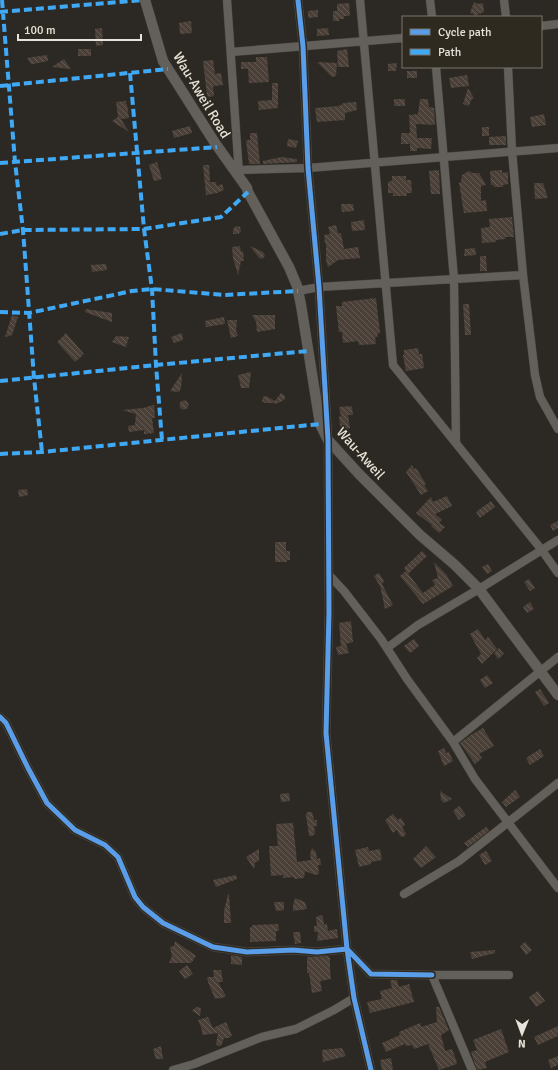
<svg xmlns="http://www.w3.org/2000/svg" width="558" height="1070" viewBox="0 0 558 1070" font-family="Signika,sans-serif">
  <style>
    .building { fill: url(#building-back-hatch) }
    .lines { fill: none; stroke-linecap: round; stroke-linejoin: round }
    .minor-casing { stroke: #46443f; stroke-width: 9 }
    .tertiary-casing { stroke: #46443f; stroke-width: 11 }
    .minor { stroke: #63605c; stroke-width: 8 }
    .tertiary { stroke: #63605c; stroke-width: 10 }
    .quiet { stroke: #3fa9f5; stroke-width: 4; stroke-dasharray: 8 4; stroke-linecap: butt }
    .cycleway-casing { stroke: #2f2a20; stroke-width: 8 }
    .cycleway { stroke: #5a9eea; stroke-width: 5 }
    .labels { text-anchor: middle; stroke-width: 3; stroke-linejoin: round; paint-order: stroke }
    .street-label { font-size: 14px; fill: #e7e4dd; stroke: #2f2a20 }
  </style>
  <defs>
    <pattern id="building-back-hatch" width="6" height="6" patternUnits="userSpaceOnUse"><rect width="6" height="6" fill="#4a4038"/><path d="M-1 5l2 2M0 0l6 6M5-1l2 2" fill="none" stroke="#645b54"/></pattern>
  </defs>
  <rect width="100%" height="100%" fill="#2c2924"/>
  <!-- building -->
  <path class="building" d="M474 2 478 4 483 3 484 12 474 16V14L470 13Z
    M349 3 350 16H344V19H339V21H333V11H337V4Z
    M318 10V17L308 18V11Z
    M191 21 192 33 180 34 179 23Z
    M102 28 103 45 96 46 95 29Z
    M328 28 329 35 317 36V29Z
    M78 49H91V56H78Z
    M347 49 349 67H338L337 51Z
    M47 55 48 61 33 64H31L27 58Z
    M256 57H267L269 82 249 83 248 69H241V62H256Z
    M64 59 71 69 52 67Z
    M213 60 215 74 221 73 223 85 213 86 214 96 208 97 207 95 203 61Z
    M317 62 337 63 336 76 332 77Z
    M397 63 396 71H388V64Z
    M407 71H417V78H407Z
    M467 75 469 86 451 88 449 78Z
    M272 83H278V108L259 110 258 101 272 100Z
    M468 88 474 98 471 100 469 106 463 104Z
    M394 99H405V106H394Z
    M420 99H428L429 107 434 108 435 125 416 124 417 138H432L431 149 417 148V151H410V144H401V133H410L409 115 418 114Z
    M126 101V104H127L129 118 121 119 129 132 112 121 118 117 116 102Z
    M356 102 357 110 345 113V120L317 122 315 108 339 106 344 103Z
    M544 114 546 125 532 127 530 117Z
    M190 126 192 133 174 138 172 131Z
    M482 127H489V136H482Z
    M250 133H257L260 164H249L246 140H250Z
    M506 136V145H489V137Z
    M288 139 298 141 296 148 287 146Z
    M281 157 297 159V162L263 164V161Z
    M157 162 162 179 154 181 149 165Z
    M203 165H209L210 182H216L217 186 222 184 224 190 217 193 206 195Z
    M439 170 440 194H431L429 171Z
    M502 170V173L508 172V184L503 185V187H494V185H491L490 171Z
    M469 171 472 173H479L486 185 481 186V201L486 200 487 211 464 213 459 183 461 182 462 175Z
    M392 176H406V180H411L412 193H407V196H393V193H388V182L392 181Z
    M534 183H543L548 198 535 199Z
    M341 204H353L354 211 342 212Z
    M512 217 514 237H505V239L496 240V242L482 243 481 228 490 227 489 219Z
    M364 220 365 230 352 231 351 222Z
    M336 225 338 233H341L344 249 358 247 360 258 338 260 328 267 326 260V243H325L324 235 330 234 328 227Z
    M236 226 240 227 241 232 238 234H233V229Z
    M240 246 241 252 243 251 244 261H241L238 275 233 258 232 247Z
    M250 246 263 252 265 256 262 259 259 258Z
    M475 248 476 255 464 256 465 249Z
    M480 256H486L487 271H480Z
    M106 264 107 270 92 272 91 265Z
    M376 298 380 333 377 334 378 337H375L376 344 359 345 358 341 343 343 342 332H339L336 306H342V302Z
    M463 304H469L471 335H465Z
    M86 309 112 313V322L85 312Z
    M12 315 18 317 12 335 5 337Z
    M252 315H275V329L257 332 256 322Z
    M224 317 225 324 206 327 205 321Z
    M227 320H237L236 331 238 336 231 338Z
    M66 333 84 354 75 362 57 342Z
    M182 333 183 340 174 343 171 337Z
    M116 336 129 337 126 347 112 342Z
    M418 348 419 354H422L424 368 406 371 403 355H404V350Z
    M251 372 249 388H241L238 375Z
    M182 373 181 388 179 392 170 391Z
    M281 393 285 396V398L284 400 278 403 274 404V403H265L262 401 263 397 266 396 275 401Z
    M179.5 405a4.5 4.5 0 1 1 9 0a4.5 4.5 0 1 1-9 0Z
    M154 405 155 418H152L154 433 144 434V430L129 432 128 426 135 425 136 414 122 410 143 408Z
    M352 406 353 415H348L350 428 341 430 339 417 341 416 339 407Z
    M412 465 414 469 416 468 426 484 424 485 428 491 421 495 406 472Z
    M27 489 28 495 19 497 18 490Z
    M447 496 452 506 435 514 442 520 439 523 445 527 439 533 431 526 432 525 416 513 431 497 433 502Z
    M491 501 495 507 480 518 476 512Z
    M558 521V528L553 531 550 525Z
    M275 542H286V551H290V560H287V562H275Z
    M422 551 427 556 408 574 404 568Z
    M434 562 446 574 453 586 423 604 400 576 406 571 423 593 435 585 432 580 438 578Z
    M488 564 492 571 487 574 482 567Z
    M379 573 384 581 382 584 393 605 385 609 380 585V586L374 576Z
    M529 579 535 588 530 591 524 582Z
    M530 602 534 609 527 613 523 607Z
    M351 621 353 642 346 644 349 653 338 655 336 647 341 646 339 623Z
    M478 629 485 640 488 637 497 649 482 664 477 658 481 654 470 634Z
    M414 639 419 646 410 653 404 646Z
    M499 648 504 654 498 659 494 653Z
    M487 675 493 683 485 688 480 680Z
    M540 689 549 703 544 706 535 692Z
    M483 728 494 746 479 754 482 758 475 764 460 743 471 735Z
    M444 748 446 753 449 752 453 761 444 766 438 751Z
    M540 749 544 756 530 765 526 758Z
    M515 790 520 797 506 807 502 802Z
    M440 791 452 799 444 803 441 800Z
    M289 793 290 801 281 802 280 794Z
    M459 806 466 815 459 820 453 811Z
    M307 812H312L314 820H317V826H314L315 834 312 836H309L306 815Z
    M393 814 398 820 401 818 405 825 402 827 406 834 403 837 400 836 397 830 393 833 385 820Z
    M293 823 297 862 311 860 310 854 312 848 316 852 317 859 320 858 321 865H318L319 874 315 875 305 871 304 878 294 879V877L283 878V875L271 876 269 846H278L276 824Z
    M486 827 489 831 468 847 464 843Z
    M426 846 436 857 421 868 413 859Z
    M368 847 369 851 380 849 382 860 371 862V864L359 867 355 850Z
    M259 849V861L255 862 254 869 246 857Z
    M486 851 492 861 485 865 479 855Z
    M236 875 237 879 216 887 213 880Z
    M228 894 229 895 231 923H224V911Z
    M295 898 305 902 307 909 293 911V906Z
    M274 902H284V910L276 911Z
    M321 915 323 917 324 925 327 924 328 931 337 929 338 938 317 941 318 932H314V926H317L316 917Z
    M278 924 279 931H276V941L250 942V927H252V925Z
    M293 932H300L301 943 295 944Z
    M175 941 196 956 191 963H169L172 956 170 947 174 946Z
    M525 942 532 950 526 955 520 946Z
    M495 950V953L472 959 470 952Z
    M231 955 242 957V965L231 964Z
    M328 956 330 958V969L331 979 320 981 322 991 312 993 309 973H307V957Z
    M187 965 193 974 185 979 179 971Z
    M213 970H221L223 982H218L226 996 220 999 219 998 215 999 208 982 207 977H214Z
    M390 980H397L399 987 409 984 414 1002 370 1013 367 1002 382 999 380 991 392 988Z
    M538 991 545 1001 536 1007 529 997Z
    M196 1007 201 1008 200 1016 192 1011Z
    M436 1007H439L449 1030 441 1035 445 1051 452 1049 457 1062H456L457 1064 439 1070 428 1044 414 1049 412 1045 406 1046 405 1044 386 1052 382 1043 400 1035 399 1032 420 1023 421 1027 437 1022Z
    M208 1017 213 1028 226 1022 232 1035 229 1038H224L221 1046H218L216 1044 218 1033 202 1035V1030L198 1020Z
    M558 1026V1036L538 1045 534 1037Z
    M501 1029 509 1052 485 1062 487 1068 477 1070 471 1052 477 1050 473 1040Z
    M161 1046 163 1059H156L153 1049Z
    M342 1048 346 1056 323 1062 322 1050Z
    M558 1056V1065L551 1068 548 1060Z
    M391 1058 393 1070H382L380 1060Z"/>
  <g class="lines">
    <defs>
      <path id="minor" d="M227 0 239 174
        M298 0 303 46 308 168 319 287 328 440 329 612 326 733 347 949 354 998 371 1070
        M360 0 393 365 541 549 558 573
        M430 0 432 17
        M504 0 506 17
        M541 26 558 24
        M231 52 403 38
        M436 67 454 279 456 443
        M508 67 512 151 523 275 535 375 540 397 558 429
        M239 170 308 168 558 148
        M298 291 319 287 523 275
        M329 575 344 591 381 639 407 679 453 742 475 779 558 888
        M387 648 418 625 479 589 558 540
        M0 717 6 723 28 768 47 803 75 830 105 845 118 857 135 897 143 907 163 923 213 947 247 952 293 950 317 952 347 949 371 974 432 975
        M453 742 558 657
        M404 894 459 861 558 783
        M173 1070 194 1064 262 1037 296 1029 334 1010 354 998
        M472 1070 432 975H509"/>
      <path id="tertiary" d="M145 0 163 61 215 143 247 188 248 192 289 267 297 286 301 305 320 424 328 440 359 474 420 535 455 565 479 589 558 695"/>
    </defs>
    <!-- minor casing -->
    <use href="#minor" class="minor-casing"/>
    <!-- tertiary casing -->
    <use href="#tertiary" class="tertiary-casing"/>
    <!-- minor -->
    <use href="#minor" class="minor"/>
    <!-- tertiary -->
    <use href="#tertiary" class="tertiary"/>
    <!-- quiet -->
    <path class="quiet" d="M2 0 15 162 23 230 34 378 42 452
      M0 12 143 0
      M130 73 144 229 152 289 156 365 162 440
      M0 86 168 69
      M0 163 217 147
      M0 234 23 230 144 229 221 217 248 192
      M0 312 29 313 132 291 152 289 224 295 298 291
      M0 381 156 365 308 351
      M0 454 42 452 320 424"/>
    <defs>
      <path id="cycleway" d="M298 0 303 46 308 168 319 287 328 440 329 612 326 733 347 949 354 998 371 1070
        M0 717 6 723 28 768 47 803 75 830 105 845 118 857 135 897 143 907 163 923 213 947 247 952 293 950 317 952 347 949 371 974 432 975"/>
    </defs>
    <!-- cycleway casing -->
    <use href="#cycleway" class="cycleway-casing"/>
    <!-- cycleway -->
    <use href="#cycleway" class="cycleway"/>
  </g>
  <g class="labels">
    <!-- street labels -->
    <g class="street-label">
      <text transform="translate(202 95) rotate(59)" y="5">Wau-Aweil Road</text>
      <text transform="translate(361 453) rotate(48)" y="5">Wau-Aweil</text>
    </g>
  </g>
  <!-- legend -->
  <rect x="402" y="16" width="140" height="52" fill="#2f2a20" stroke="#79746c"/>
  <rect x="410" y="29" width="20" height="6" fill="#5a9eea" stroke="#79746c"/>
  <text x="438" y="36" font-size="12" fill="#e7e4dd">Cycle path</text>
  <rect x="410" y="49" width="20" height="6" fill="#3fa9f5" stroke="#79746c"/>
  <text x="438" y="56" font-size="12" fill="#e7e4dd">Path</text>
  <!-- north arrow -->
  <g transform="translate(522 1034) rotate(181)" stroke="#2f2a20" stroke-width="3" paint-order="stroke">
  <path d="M0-3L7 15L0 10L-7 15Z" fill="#e7e4dd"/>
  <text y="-6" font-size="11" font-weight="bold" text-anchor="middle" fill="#e7e4dd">N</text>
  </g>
  <!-- scale -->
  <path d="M18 34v6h123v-6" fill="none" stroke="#e7e4dd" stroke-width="2"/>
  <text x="24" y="34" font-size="12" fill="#e7e4dd" stroke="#2f2a20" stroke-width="3" paint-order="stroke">100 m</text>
</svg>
